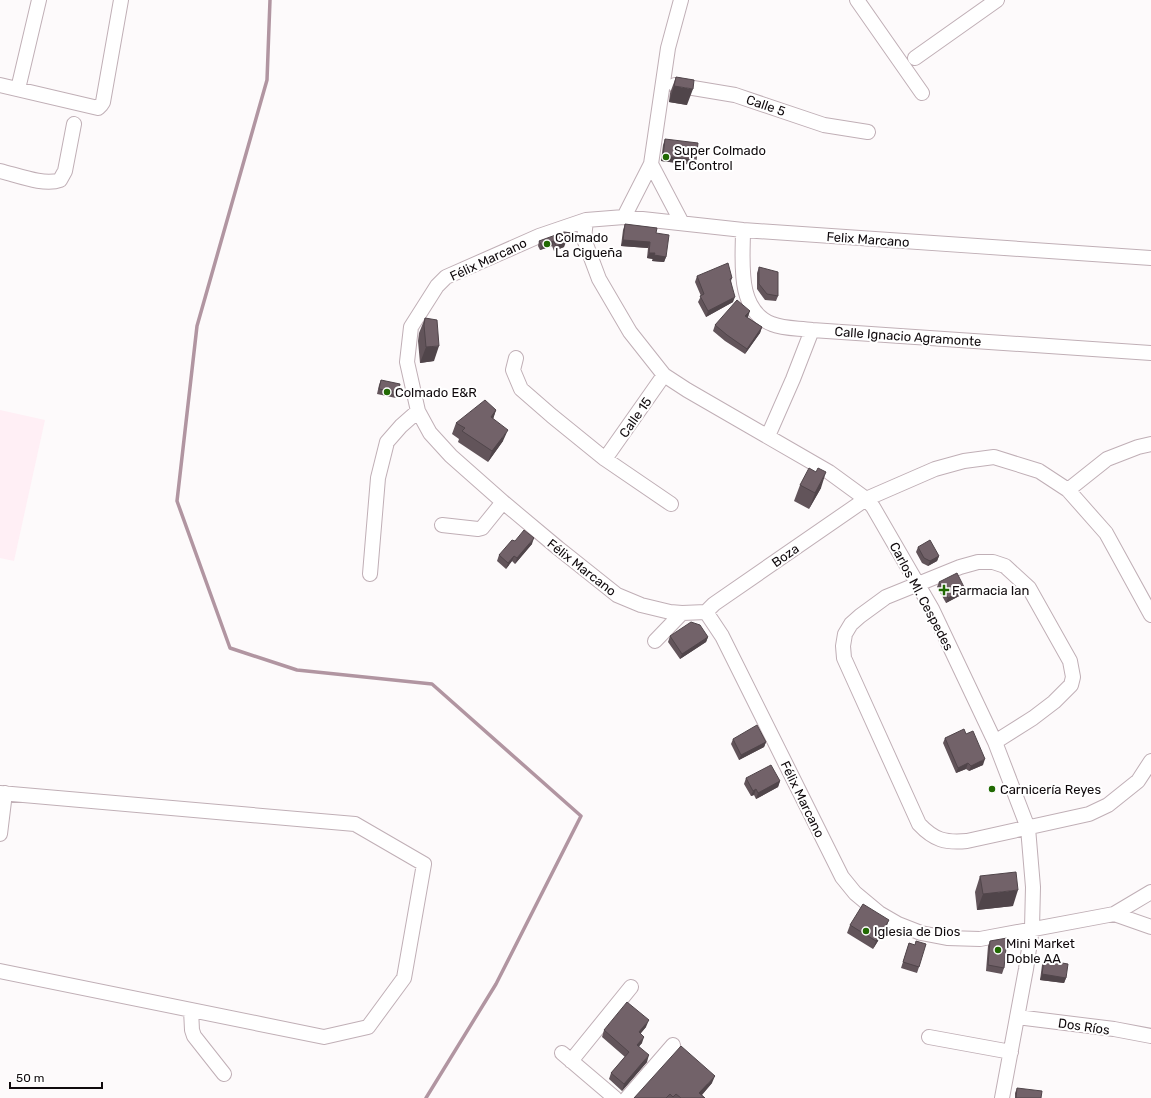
<svg xmlns="http://www.w3.org/2000/svg" width="1151" height="1098" viewBox="0 0 1151 1098" font-family="Rubik,sans-serif">
  <style>
    .built { fill: #ffeff5 }
    .lines { fill: none; stroke-linecap: round; stroke-linejoin: round }
    .stream { stroke: #b195a1; stroke-width: 3.5 }
    .minor-casing { stroke: #c0afb6; stroke-width: 16 }
    .minor { stroke: #fff; stroke-width: 14 }
    .wall { fill: #62545a }
    .shaded-wall { fill: #50454a }
    .building { fill: #726269; stroke: #50454a }
    .poi-dot { fill: #216903; stroke: #fff; stroke-width: 1.5 }
    .labels { text-anchor: middle; stroke-width: 4; stroke-linejoin: round; paint-order: stroke }
    .street-label { font-size: 13px; fill: #100a0d; stroke: #fff }
    .poi-label { font-size: 13px; fill: #100a0d; stroke: #fff; text-anchor: start }
  </style>
  <rect width="100%" height="100%" fill="#fdfafb"/>
  <!-- built -->
  <path class="built" d="M0 410 45 420 14 561 0 558Z"/>
  <g class="lines">
    <!-- stream -->
    <path class="stream" d="M270 0 267 80 197 326 177 501 230 648 297 670 432 684 581 816 496 984 426 1098"/>
    <defs>
      <path id="minor" d="M857 0 922 93
        M915 58 997 0
        M0 85 98 108 101 105 103 102 121 0
        M675 85 735 95 824 125 868 132
        M18 89 39 0
        M651 164 682 223
        M0 171C17 175 44 186 60 180L65 171 74 124
        M624 217 651 164 668 48 681 0
        M586 220 584 239 599 279 630 332 664 375 687 390 829 472 866 499 873 507 932 609 995 742 1028 828 1033 887 1032 928 1026 969 1002 1098
        M743 230C743 261 736 310 772 324 784 329 799 328 812 330L1151 353
        M516 358 513 370 521 389 552 416 605 459 671 504
        M768 436 793 379 812 330
        M605 459 664 375
        M1068 490 1107 459 1138 447 1151 444
        M442 525 478 529 482 528 503 502
        M370 574 378 478 387 442 401 426 418 411
        M706 612 682 613 670 612 641 605 617 595 558 548 503 502 451 456 430 433 418 411 407 362 411 327 437 286 446 277 539 236 586 220 624 217 743 230 1151 258
        M706 612 722 636 842 877 855 893 879 913 898 924 921 933 947 938 980 939 1114 914 1151 892
        M706 612 714 604 866 499 935 469 964 461 994 457 1039 471 1068 490 1106 533 1151 615
        M655 641 682 613
        M995 742 1033 718 1054 702 1071 685 1073 677 1070 661 1029 588 1005 566 993 562H978L960 567 886 597 860 616 851 624 845 634 843 646 844 658 919 824C934 840 945 843 967 841L1089 814 1108 805 1138 781 1151 761
        M0 793 355 824 424 864 404 978 368 1027 324 1037 0 971
        M0 834 5 793
        M1114 914 1151 927
        M191 1010 192 1030 194 1036 224 1074
        M1017 1017 1114 1029 1151 1036
        M929 1037 1011 1052
        M562 1053 615 1098
        M571 1061 631 987
        M627 1098 673 1045"/>
    </defs>
    <!-- minor casing -->
    <use href="#minor" class="minor-casing"/>
    <!-- minor -->
    <use href="#minor" class="minor"/>
  </g>
  <!-- wall -->
  <path class="wall" d="M676 77 687 105 669 102 670 93Z
    M665 139 696 160 694 165 661 161 663 145Z
    M625 224 656 233 666 257 664 262 652 261 653 259 647 258 648 248 621 246 623 230Z
    M572 233 570 238 565 240 564 247 554 251 552 246 540 250 538 246 539 241Z
    M759 267 778 296 776 301 765 300 757 289V273Z
    M697 276 732 278 731 281 733 302 706 317 698 302 701 296 695 282Z
    M747 317 762 327 760 333 745 354 725 341 713 331 715 325 748 317Z
    M425 318 434 361 420 363 418 341 419 333Z
    M381 380 398 393 396 398 377 394 379 385Z
    M496 410 493 419 503 441 488 462 458 442 459 439 452 434 456 423Z
    M816 472 821 488 809 509 794 501 800 485Z
    M515 541 532 544 515 564 512 561 506 569 497 561 499 555Z
    M918 547 939 556 937 561 928 566 922 563 916 552Z
    M939 582 963 594 946 603 937 587Z
    M670 636 708 637 706 642 680 659 668 642Z
    M966 734 983 765 969 771 966 769 956 773 943 743 945 738Z
    M733 739 766 742 764 747 739 760 731 744Z
    M746 778 780 781 778 787 756 799 754 795 751 796 744 784Z
    M980 876 1013 906 977 910 975 892Z
    M850 925 886 928 873 949 847 933Z
    M990 941 1004 968 1002 974 986 971 988 946Z
    M909 943 919 967 917 973 901 968Z
    M1044 960 1066 978 1064 983 1040 980 1042 965Z
    M646 1027 640 1034 642 1043 639 1046 647 1062 622 1091 609 1079 611 1073 625 1057 602 1037 604 1030Z
    M712 1083 702 1095 705 1098H634Z
    M1017 1088 1041 1098H1015V1093Z"/>
  <!-- shaded-wall -->
  <path class="shaded-wall" d="M674 86 693 89 687 105 669 102Z
    M663 156 696 160 694 165 661 161Z
    M572 233 570 238 561 242 563 237Z
    M623 240 650 242 648 248 621 246Z
    M554 241 552 246 540 250 542 246Z
    M566 242 564 247 554 251 556 246Z
    M649 253H655L653 259 647 258Z
    M654 255 666 257 664 262 652 261Z
    M735 297 733 302 706 317 708 311Z
    M750 311 748 317 743 322 745 316Z
    M762 327 760 333 745 354 747 349Z
    M439 346 434 361 420 363 426 347Z
    M496 410 492 422 491 417Z
    M508 430 503 441 488 462 492 451Z
    M826 472 821 488 809 509 815 493Z
    M534 538 532 544 515 564 517 558Z
    M514 556 512 561 506 569 508 563Z
    M939 556 937 561 928 566 930 561Z
    M965 589 963 594 946 603 948 598Z
    M708 637 706 642 680 659 682 654Z
    M766 742 764 747 739 760 741 755Z
    M985 759 983 765 969 771 971 766Z
    M968 763 966 769 956 773 958 768Z
    M780 781 778 787 756 799 758 793Z
    M756 789 754 795 751 796 753 791Z
    M1018 890 1013 906 977 910 983 894Z
    M889 920 886 928 873 949 876 941Z
    M1042 974 1066 978 1064 983 1040 980Z
    M649 1020 646 1027 636 1039 639 1032Z
    M644 1037 642 1043 635 1051 637 1045Z
    M649 1055 647 1062 622 1091 624 1084Z
    M715 1076 712 1083 699 1098V1093Z"/>
  <!-- building -->
  <path class="building" d="M676 77 694 80 693 89 674 86Z
    M665 139 698 143 696 160 663 156Z
    M625 224 657 228 656 233 669 235 666 257 654 255 655 253H649L650 242 623 240Z
    M564 232 572 233 563 237 566 242 556 246 554 241 542 246 539 241Z
    M728 263 732 278 730 279 735 297 708 311 700 296 704 294 697 276Z
    M759 267 778 272V296L767 294 759 284Z
    M737 300 750 311 745 316 762 327 747 349 727 335 715 325Z
    M425 318 437 320 439 346 426 347 424 325Z
    M381 380 400 384 398 393 379 389Z
    M485 400 496 410 491 417 508 430 492 451 462 431 465 428 456 423Z
    M809 468 816 472 818 468 826 472 815 493 800 485Z
    M524 530 534 538 517 558 514 556 508 563 499 555 512 540 515 541Z
    M930 540 939 556 930 561 924 558 918 547Z
    M957 573 965 589 948 598 939 582Z
    M691 622 700 625 708 637 682 654 670 636Z
    M757 725 766 742 741 755 733 739Z
    M964 729 966 734 973 731 985 759 971 766 968 763 958 768 945 738Z
    M771 765 780 781 758 793 756 789 753 791 746 778Z
    M1016 872 1018 890 983 894 980 876Z
    M863 904 889 920 876 941 850 925Z
    M1007 938 1004 968 988 965 990 941Z
    M916 941 926 944 919 967 903 962 909 943 915 945Z
    M1044 960 1068 964 1066 978 1042 974Z
    M627 1002 649 1020 639 1032 644 1037 637 1045 649 1055 624 1084 611 1073 629 1052 604 1030Z
    M681 1046 715 1076 699 1093 705 1098H681L676 1094 673 1097 670 1094 666 1098H634Z
    M1017 1088 1042 1091 1041 1098H1016Z"/>
  <!-- markers -->
  <g class="poi-dot">
    <circle cx="666" cy="157" r="4"/>
    <circle cx="547" cy="244" r="4"/>
    <circle cx="387" cy="392" r="4"/>
    <path d="M942 584h4v4h4v4h-4v4h-4v-4h-4v-4h4z"/>
    <circle cx="992" cy="789" r="4"/>
    <circle cx="866" cy="931" r="4"/>
    <circle cx="998" cy="950" r="4"/>
  </g>
  <g class="labels">
    <!-- street labels -->
    <g class="street-label">
      <text transform="translate(766 105) rotate(19)" y="5">Calle 5</text>
      <text transform="translate(868 239) rotate(4)" y="5">Felix Marcano</text>
      <text transform="translate(488 259) rotate(-25)" y="5">Félix Marcano</text>
      <text transform="translate(908 336) rotate(4)" y="5">Calle Ignacio Agramonte</text>
      <text transform="translate(635 417) rotate(-55)" y="5">Calle 15</text>
      <text transform="translate(785 555) rotate(-35)" y="5">Boza</text>
      <text transform="translate(582 567) rotate(38)" y="5">Félix Marcano</text>
      <text transform="translate(922 596) rotate(62)" y="5">Carlos Ml. Cespedes</text>
      <text transform="translate(803 799) rotate(64)" y="5">Félix Marcano</text>
      <text transform="translate(1084 1026) rotate(8)" y="5">Dos Ríos</text>
    </g>
    <!-- poi labels -->
    <g class="poi-label">
      <text x="674" y="155">Super Colmado<tspan x="674" dy="15">El Control</tspan></text>
      <text x="555" y="242">Colmado<tspan x="555" dy="15">La Cigueña</tspan></text>
      <text x="395" y="397">Colmado E&amp;R</text>
      <text x="952" y="595">Farmacia Ian</text>
      <text x="1000" y="794">Carnicería Reyes</text>
      <text x="874" y="936">Iglesia de Dios</text>
      <text x="1006" y="948">Mini Market<tspan x="1006" dy="15">Doble AA</tspan></text>
    </g>
  </g>
  <!-- scale -->
  <path d="M10 1082v6h92v-6" fill="none" stroke="#100a0d" stroke-width="2"/>
  <text x="16" y="1082" font-size="12" fill="#100a0d" stroke="#ffffff" stroke-width="3" paint-order="stroke">50 m</text>
</svg>
